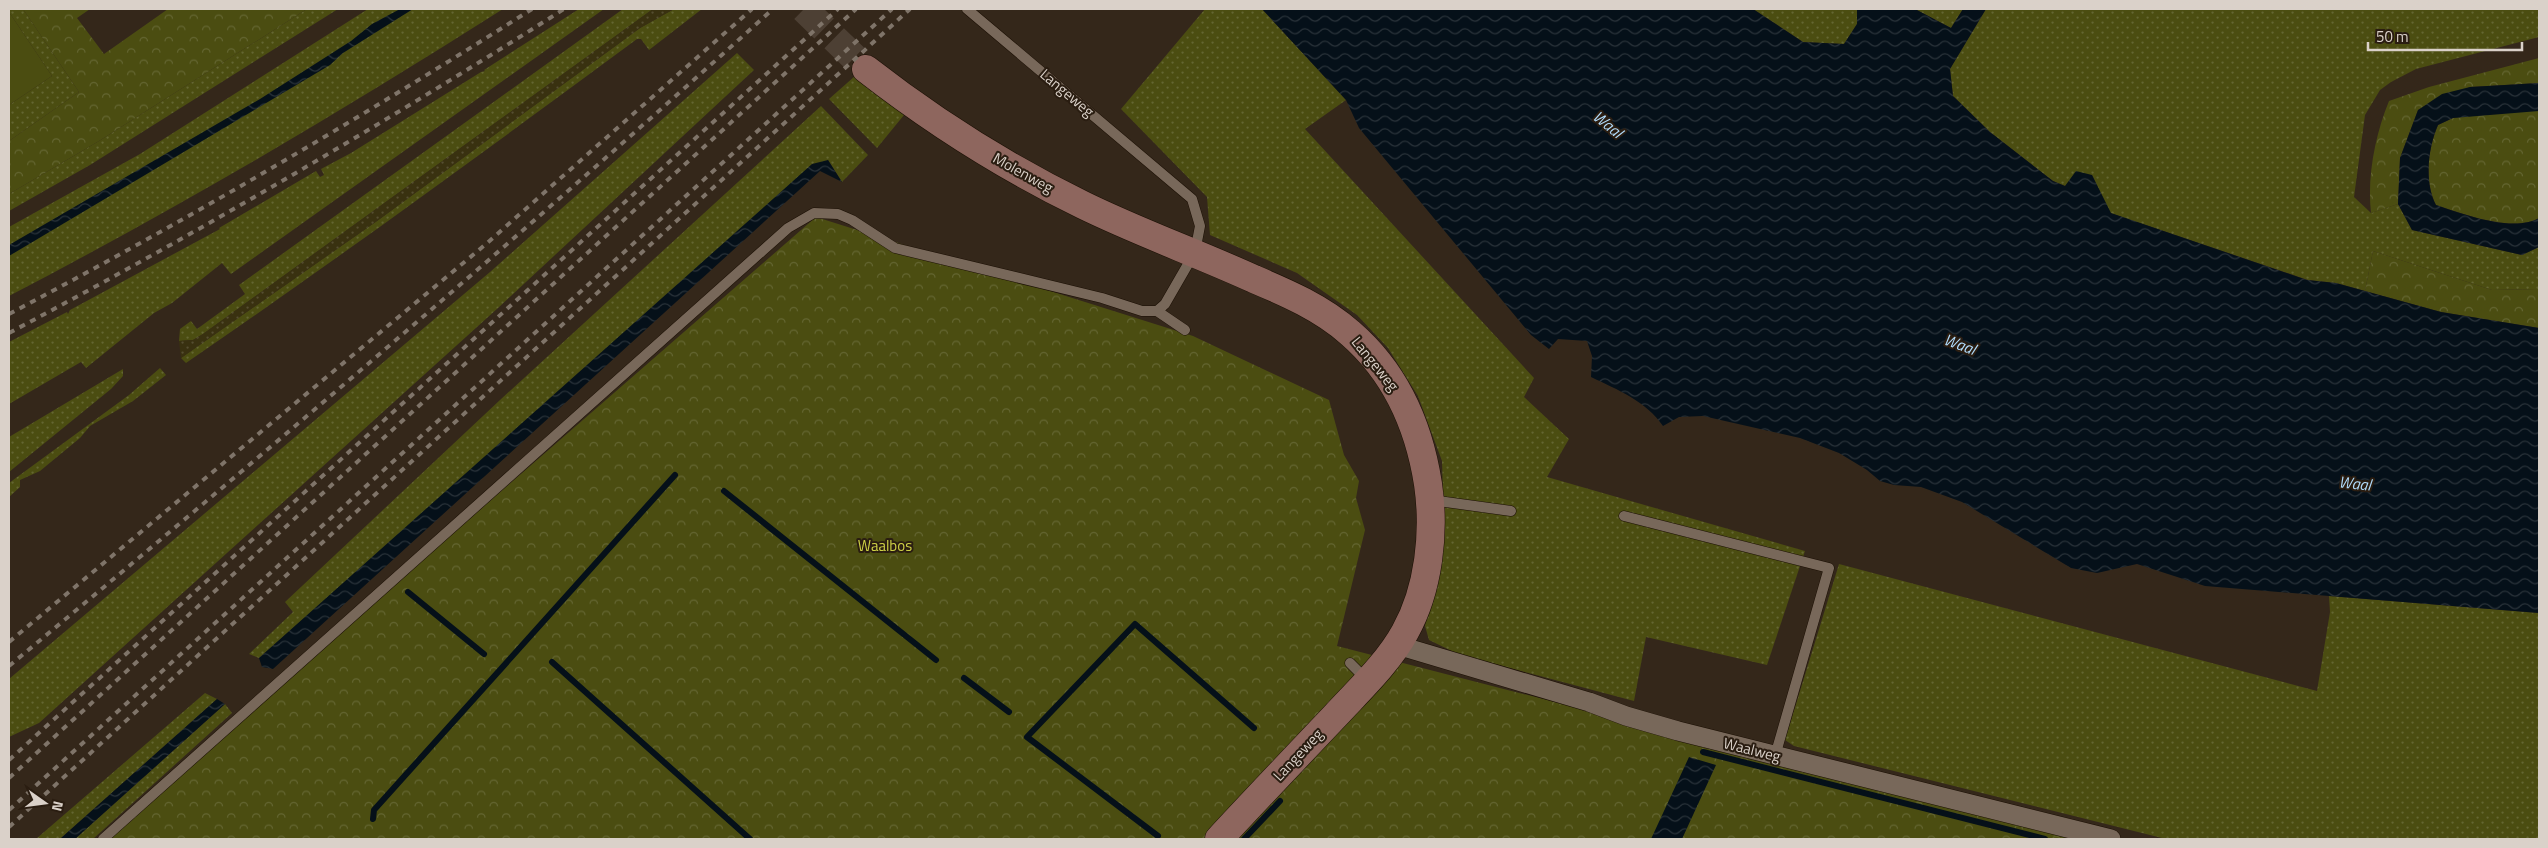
<svg xmlns="http://www.w3.org/2000/svg" width="2548" height="848" viewBox="0 0 2548 848" font-family="'Titillium Web',sans-serif">
  <style>
    .grass { fill: url(#grass-dots) }
    .forest { fill: url(#forest-crowns) }
    .sand { fill: url(#sand-dots) }
    .garden { fill: #4b4d11 }
    .water { fill: url(#water-waves) }
    .lines { fill: none; stroke-linecap: round; stroke-linejoin: round }
    .stream { stroke: #051019; stroke-width: 6 }
    .secondary-tunnel { stroke: #4d4034; stroke-width: 28; stroke-dasharray: 28 14; stroke-linecap: butt }
    .service-casing { stroke: #1b0f04; stroke-width: 11 }
    .minor-casing { stroke: #1b0f04; stroke-width: 20 }
    .secondary-casing { stroke: #1b0f04; stroke-width: 29 }
    .service { stroke: #78685a; stroke-width: 10 }
    .minor { stroke: #78685a; stroke-width: 19 }
    .secondary { stroke: #8e665e; stroke-width: 28 }
    .rail { stroke: #7f7469; stroke-width: 4; stroke-dasharray: 6 6; stroke-linecap: butt }
    .labels { text-anchor: middle; stroke-width: 4; stroke-linejoin: round; paint-order: stroke }
    .street-label { font-size: 15px; fill: #dad1c9; stroke: #2a1d11 }
    .park-label { font-size: 15px; fill: #ced145; stroke: #2a1d11 }
    .water-label { font-size: 16px; font-style: italic; fill: #b1dcfc; stroke: #2a1d11 }
  </style>
  <defs>
    <pattern id="grass-dots" width="8" height="8" patternUnits="userSpaceOnUse" patternTransform="scale(1.25)"><rect width="8" height="8" fill="#4b4d11"/><path d="M2 2h.1M6 6h.1" fill="none" stroke="#646632" stroke-width="1.8" stroke-linecap="round"/></pattern>
    <pattern id="forest-crowns" width="20" height="18" patternUnits="userSpaceOnUse" patternTransform="scale(1.25)"><rect width="20" height="18" fill="#4b4d11"/><path d="M2 6a3 3 0 1 1 6 0M12 15a3 3 0 1 1 6 0" fill="none" stroke="#646632"/></pattern>
    <pattern id="sand-dots" width="8" height="8" patternUnits="userSpaceOnUse" patternTransform="scale(1.25)"><rect width="8" height="8" fill="#393110"/><path d="M2 2h.1M6 6h.1" fill="none" stroke="#554e31" stroke-width="1.8" stroke-linecap="round"/></pattern>
    <pattern id="water-waves" width="16" height="10" patternUnits="userSpaceOnUse" patternTransform="scale(1.25)"><rect width="16" height="10" fill="#051019"/><path d="M0 5q4-4 8 0t8 0" fill="none" stroke="#293239"/></pattern>
  </defs>
  <rect width="100%" height="100%" fill="#34271a"/>
  <!-- grass -->
  <path class="grass" d="M9 9H23L79 92 9 141V105L52 76 9 12Z
    M307 9H338L90 165 9 211V194L99 141Z
    M368 9H503C343 111 178 208 9 296V227L140 154Z
    M579 9H604L231 274 222 263 172 303 154 313 86 368 81 362 9 404V342L67 312 68 314 70 310 220 229 219 228 316 171 320 177 324 175 321 169 351 153 481 72 485 71 484 70Z
    M623 9H653L203 334 193 340 179 341 180 329 191 321 197 329 245 294 239 285Z
    M674 9H702L649 50 641 39H637C488 149 339 258 186 363L181 358 377 221 640 28Z
    M1205 9H1262L1346 100 1305 129 1534 378 1524 397 1569 439 1547 477 1805 551 1767 665 1646 637 1634 701 1458 654 1429 640 1425 626 1444 527 1442 461 1418 396 1388 348 1357 315 1297 273 1210 235 1207 197 1121 109Z
    M1753 9H1857V24L1844 44 1803 42Z
    M1915 9H1963L1951 28Z
    M1986 9H2539V37L2416 69 2391 82 2380 90 2365 115 2354 197 2371 213 2398 204 2412 230 2522 255 2539 247V289L2492 290 2373 251 2365 291 2336 283 2308 280 2110 213 2092 175 2065 186 2053 181 1990 132 1953 96 1950 69Z
    M737 53 754 70 498 308 39 723 9 737V679L490 272Z
    M855 76 904 115 877 148 829 99Z
    M821 106 868 155 842 182 828 160 259 658 249 654 293 612 285 602 500 400Z
    M160 368 166 375 133 401 90 426 80 438 40 471 20 480V487L9 497V483L129 395Z
    M123 369V376L111 389 9 472V437Z
    M1839 564 2317 691 2330 612 2329 596 2539 613V839H2166L1794 746 1785 740Z
    M205 693 217 699 60 839H36Z
    M225 704 232 713 93 839H75Z"/>
  <!-- forest -->
  <path class="forest" d="M23 9H90L77 18 104 54 168 9H307L99 141 9 194V141L79 92Z
    M2539 58V83L2470 87 2418 110 2400 158 2398 204 2371 213C2367 177 2375 135 2389 101L2429 87Z
    M2520 111H2539V218C2513 233 2464 214 2436 205 2424 181 2428 149 2438 125L2453 118Z
    M816 217 1193 336 1329 400 1344 455 1359 481 1356 498 1365 530 1337 646 2087 839H102Z
    M2373 251 2492 290 2539 289V328L2441 312 2365 291Z"/>
  <!-- sand -->
  <path class="sand" d="M653 9H674L640 28 377 221 181 358 179 341 193 340 203 334Z"/>
  <!-- garden -->
  <path class="garden" d="M9 12 52 76 9 105Z"/>
  <!-- water -->
  <path class="water" d="M400 9H413L343 53 330 65 9 256V245L260 99 351 41 372 24Z
    M1262 9H1753L1803 42 1844 44 1857 24V9H1915L1951 28 1963 9H1986L1950 69 1953 96 1990 132 2053 181 2065 186 2076 171 2092 175 2111 213 2307 280 2336 283 2441 312 2539 328V613L2205 586 2137 564 2097 573 2071 568 1962 502 1921 487 1894 485 1880 481 1867 470 1839 453 1800 438 1703 416 1679 417 1663 426C1646 401 1618 390 1591 377L1592 356 1587 341 1558 339 1549 349 1531 335 1359 128 1346 100Z
    M2539 83V111L2453 118 2438 125C2428 148 2424 182 2436 205 2463 214 2513 233 2539 218V247L2522 255 2412 230 2398 204 2400 158 2418 110 2442 94 2470 87Z
    M828 160 842 182 820 171 273 669 262 667 259 658 812 164Z
    M217 699 225 704 75 839H60Z
    M1689 757 1716 765 1682 839H1651Z"/>
  <g class="lines">
    <!-- stream -->
    <path class="stream" d="M724 491 936 660
      M408 592 484 654
      M552 662 750 839
      M964 678 1009 712
      M1703 752 2045 839
      M373 819 374 810 675 475
      M1158 836 1027 737 1135 624 1254 728
      M1244 839 1280 801"/>
    <!-- secondary-tunnel -->
    <path class="secondary-tunnel" d="M804 9 866 69"/>
    <defs>
      <path id="service" d="M1157 311 1185 330
        M1431 500 1511 511
        M1624 516 1829 568 1775 756
        M1350 663 1367 680
        M103 839 788 228 814 213 838 214 852 220 895 248 1102 298 1142 311H1157L1165 304 1195 252 1200 226 1192 199 967 9"/>
      <path id="minor" d="M1397 645 1589 702 1626 716 1678 731 2111 839"/>
      <path id="secondary" d="M866 69C934 122 1005 167 1083 205 1138 232 1197 253 1254 279 1287 293 1322 308 1350 333 1395 372 1419 426 1428 484 1435 532 1429 589 1405 632 1388 663 1359 690 1335 716 1296 757 1257 798 1219 839"/>
    </defs>
    <!-- service casing -->
    <use href="#service" class="service-casing"/>
    <!-- minor casing -->
    <use href="#minor" class="minor-casing"/>
    <!-- secondary casing -->
    <use href="#secondary" class="secondary-casing"/>
    <!-- service -->
    <use href="#service" class="service"/>
    <!-- minor -->
    <use href="#minor" class="minor"/>
    <!-- secondary -->
    <use href="#secondary" class="secondary"/>
    <!-- rail -->
    <path class="rail" d="M9 314C188 220 362 117 532 9
      M9 333C198 233 383 124 564 9
      M9 642 486 244 752 9
      M9 666C267 452 523 234 773 9
      M9 760 838 9
      M9 778 856 9
      M9 810 892 9
      M9 827 910 9"/>
  </g>
  <g class="labels">
    <!-- street labels -->
    <g class="street-label">
      <text transform="translate(1067 93) rotate(40)" y="5">Langeweg</text>
      <text transform="translate(1023 173) rotate(29)" y="5">Molenweg</text>
      <text transform="translate(1375 364) rotate(51)" y="5">Langeweg</text>
      <text transform="translate(1752 750) rotate(14)" y="5">Waalweg</text>
      <text transform="translate(1298 755) rotate(-47)" y="5">Langeweg</text>
    </g>
    <!-- park labels -->
    <g class="park-label">
      <text x="885" y="551">Waalbos</text>
    </g>
    <!-- water labels -->
    <g class="water-label">
      <text transform="translate(1608 124) rotate(39)" y="6">Waal</text>
      <text transform="translate(1960 344) rotate(20)" y="6">Waal</text>
      <text transform="translate(2355 483) rotate(6)" y="6">Waal</text>
    </g>
  </g>
  <!-- border -->
  <rect width="2548" height="848" fill="none" stroke="#dad1c9" stroke-width="20"/>
  <!-- north arrow -->
  <g transform="translate(45 803) rotate(104)" stroke="#2a1d11" stroke-width="4" paint-order="stroke">
  <path d="M0-4L9 19L0 12L-9 19Z" fill="#dad1c9"/>
  <text y="-8" font-size="14" font-weight="bold" text-anchor="middle" fill="#dad1c9">N</text>
  </g>
  <!-- scale -->
  <path d="M2368 42v8h154v-8" fill="none" stroke="#dad1c9" stroke-width="2.5"/>
  <text x="2376" y="42" font-size="15" fill="#dad1c9" stroke="#2a1d11" stroke-width="4" paint-order="stroke">50 m</text>
</svg>
